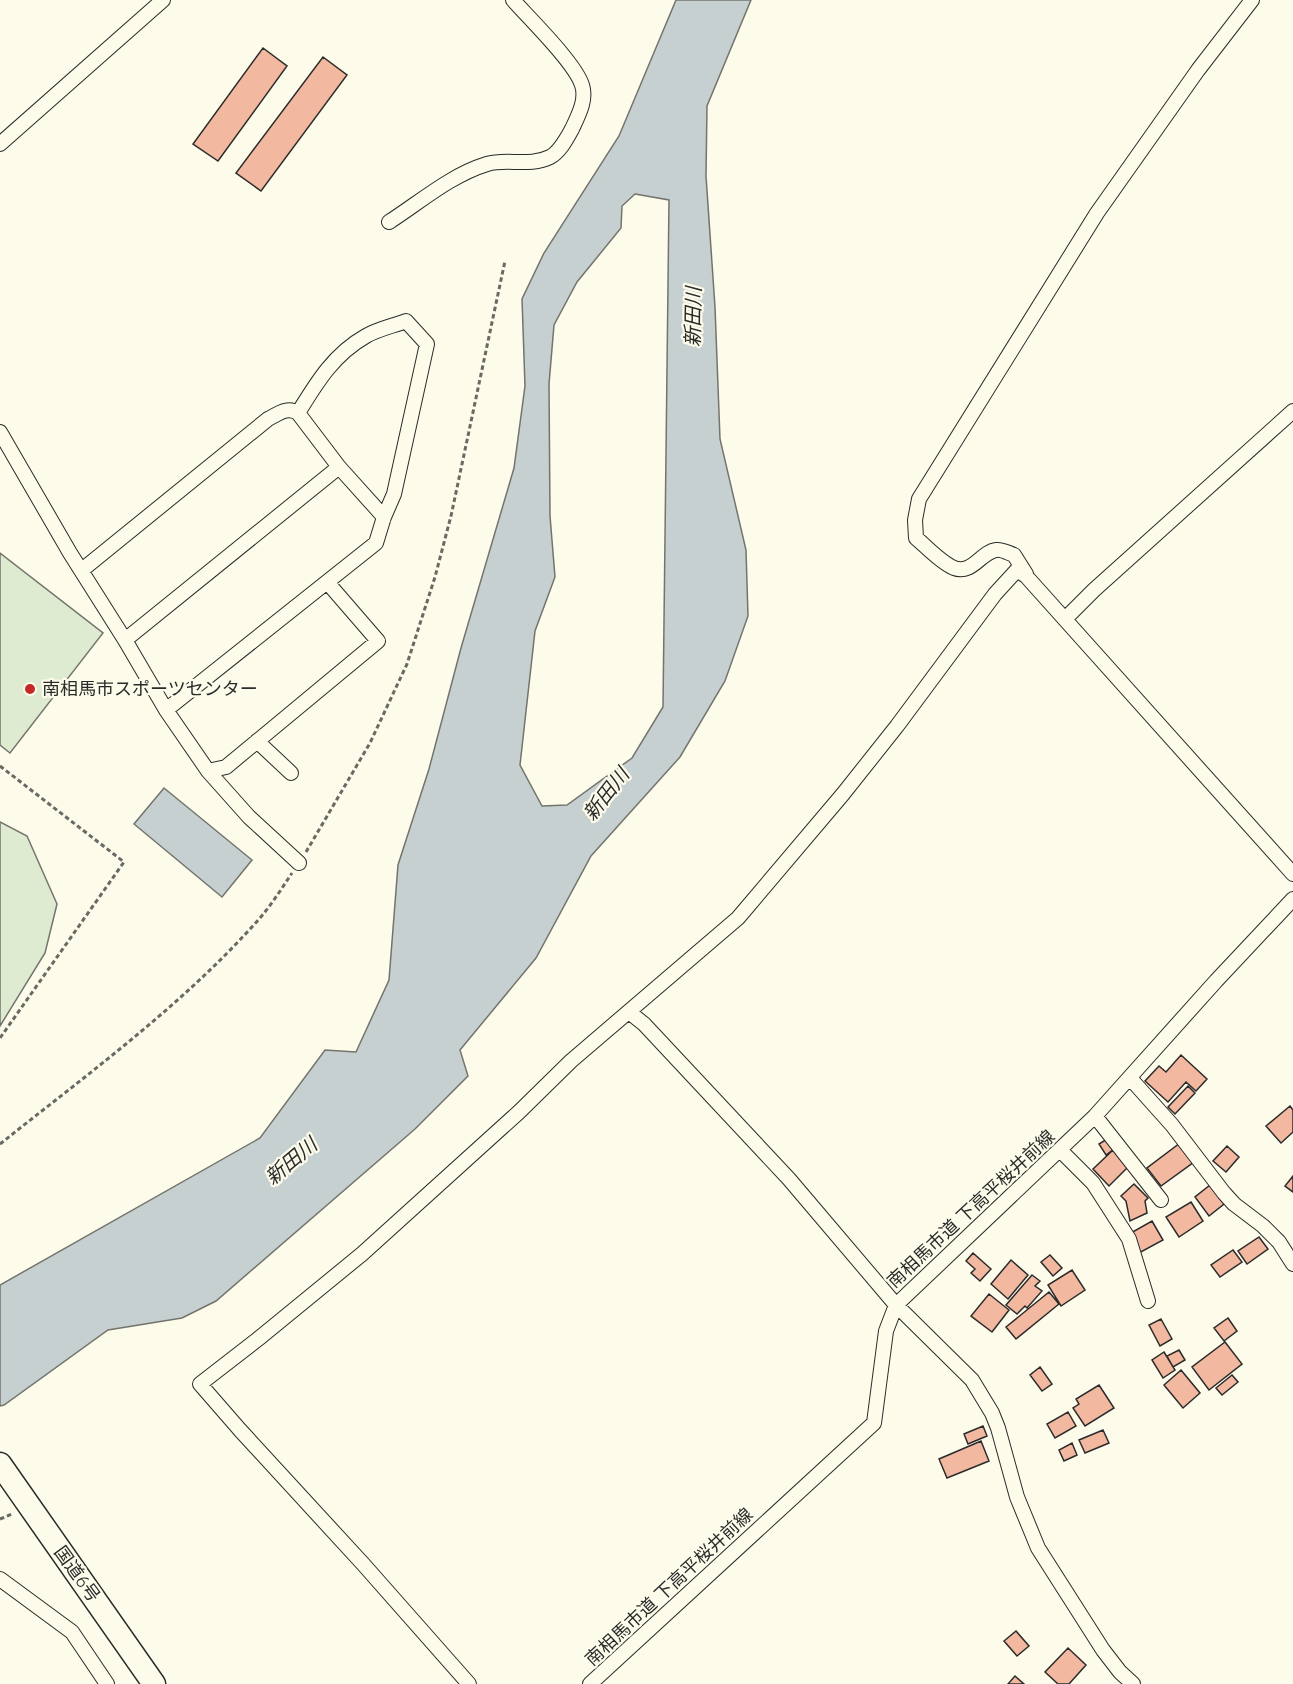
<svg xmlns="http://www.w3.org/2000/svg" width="1293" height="1684" viewBox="0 0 1293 1684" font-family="Quicksand,'Noto Sans JP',sans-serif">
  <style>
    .green { fill: #deebd1; stroke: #74746e; stroke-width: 1.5 }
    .water { fill: #c7d0d0; stroke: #74746e; stroke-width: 1.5; fill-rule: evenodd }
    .building { fill: #f2b8a0; stroke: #2b2b2b; stroke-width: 1.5 }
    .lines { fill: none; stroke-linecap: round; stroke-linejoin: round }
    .minor-casing { stroke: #2b2b2b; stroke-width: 16 }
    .trunk-casing { stroke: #2b2b2b; stroke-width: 25 }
    .path { stroke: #6a6964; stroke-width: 3; stroke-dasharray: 4.5 3; stroke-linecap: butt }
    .minor { stroke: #fdfbea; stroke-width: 14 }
    .trunk { stroke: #fdfbea; stroke-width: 22 }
    .poi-dot { fill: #c62828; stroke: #fdfbea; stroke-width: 2 }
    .labels { text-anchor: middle; stroke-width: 4.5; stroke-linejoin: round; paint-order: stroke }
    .poi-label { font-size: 18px; fill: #2b2b2b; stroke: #fdfbea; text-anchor: start }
    .street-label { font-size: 18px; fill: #2b2b2b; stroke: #fdfbea }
    .water-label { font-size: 20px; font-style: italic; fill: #2b2b2b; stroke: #fdfbea }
  </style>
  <rect width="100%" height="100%" fill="#fdfbea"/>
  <!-- green -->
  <path class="green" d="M0 553 103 633 10 753 0 745Z
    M0 822 27 836 57 904 45 953 0 1026Z"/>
  <!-- water -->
  <path class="water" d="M676 0H751L707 106 706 176 715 307 720 439 746 550 748 616 725 681 680 757 591 856 536 958 460 1050 468 1076 415 1129 216 1301 182 1318 108 1330 4 1405 0 1406V1285L260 1138 325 1050 356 1052 389 980 398 865 429 769 461 648 514 468 525 386 522 299 544 253 619 136ZM635 194 669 200 663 707 632 758 567 805 542 806 520 765 535 631 555 577 550 516 549 384 554 325 577 282 621 228 622 206Z
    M164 788 252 860 222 897 134 824Z"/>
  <!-- building -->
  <path class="building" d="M263 48 287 66 218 161 193 144Z
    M323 57 347 75 261 191 236 173Z
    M1181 1055 1207 1079 1196 1091 1186 1082 1168 1102 1145 1081 1159 1066 1166 1072Z
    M1188 1086 1195 1093 1175 1114 1168 1107Z
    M1290 1106 1293 1110V1132L1281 1143 1266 1126Z
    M1107 1139 1114 1149 1106 1155 1099 1144Z
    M1180 1143 1194 1162 1161 1186 1147 1168Z
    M1227 1146 1239 1157 1226 1172 1213 1161Z
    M1113 1150 1128 1167 1109 1186 1093 1169Z
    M1293 1176V1192L1285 1186Z
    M1134 1184 1148 1198 1145 1201 1147 1213 1130 1221 1126 1201 1121 1196Z
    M1210 1185 1224 1204 1209 1216 1195 1197Z
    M1191 1202 1203 1221 1179 1237 1166 1217Z
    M1152 1221 1163 1240 1139 1253 1129 1234Z
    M1259 1237 1268 1249 1247 1264 1238 1251Z
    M1233 1250 1242 1262 1220 1277 1211 1265Z
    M973 1253 991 1269 980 1281 971 1273 975 1269 966 1261Z
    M1050 1255 1062 1268 1053 1276 1041 1262Z
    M1011 1260 1028 1275 1008 1299 991 1284Z
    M1072 1270 1085 1290 1061 1306 1048 1285Z
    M1032 1275 1040 1281 1035 1286 1042 1291 1027 1308 1025 1306 1017 1314 1006 1305Z
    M1049 1292 1059 1304 1016 1339 1006 1327Z
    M989 1294 1009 1310 992 1332 971 1316Z
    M1228 1318 1237 1331 1224 1341 1214 1328Z
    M1161 1319 1172 1339 1160 1346 1149 1325Z
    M1225 1342 1242 1364 1209 1390 1192 1367Z
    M1179 1350 1185 1360 1173 1367 1167 1356Z
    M1164 1352 1175 1370 1163 1378 1152 1360Z
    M1040 1367 1052 1384 1042 1391 1030 1375Z
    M1181 1370 1200 1393 1183 1408 1164 1385Z
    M1232 1375 1238 1382 1222 1395 1216 1388Z
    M1099 1385 1114 1408 1085 1426 1073 1408 1079 1404 1076 1399Z
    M1068 1412 1076 1426 1055 1438 1047 1424Z
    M983 1426 987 1436 968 1444 964 1434Z
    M1103 1430 1109 1443 1085 1453 1079 1440Z
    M981 1441 989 1461 947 1478 939 1459Z
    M1072 1443 1077 1455 1064 1461 1059 1450Z
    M1016 1631 1029 1646 1017 1656 1004 1641Z
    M1068 1648 1086 1665 1069 1684H1058L1045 1672Z
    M1015 1676 1024 1684H1008Z"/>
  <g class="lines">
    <defs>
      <path id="minor" d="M0 144 163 0
        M389 222C420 202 451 175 487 164 506 158 530 167 550 157 560 152 567 138 572 129 578 116 587 100 582 85 575 63 530 19 513 0
        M0 432 70 553 125 640 166 710 208 771 249 817 299 863
        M82 570 268 419C278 414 287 406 298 413L339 467 384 517
        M1026 574 1014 555C1008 553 1002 549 996 550 981 552 972 575 954 568 940 562 927 547 916 538L915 520 919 499 1097 213 1198 70 1252 0
        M1065 619 1094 590 1293 411
        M125 640 339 467
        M166 710 376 543 384 517 394 494 427 344 406 321C393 326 378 329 366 336 334 354 317 382 298 413
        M257 741 291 773
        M208 771 226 767 378 641 327 582
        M629 1012 644 1024 789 1179 896 1305 972 1380 992 1413 998 1428 1017 1497 1038 1548 1103 1650 1120 1672 1133 1684
        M1130 1078 1172 1125 1224 1193 1234 1204 1263 1226 1279 1242 1293 1264
        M1095 1116 1161 1200
        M1060 1150 1093 1183 1129 1239 1148 1301
        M0 1579 72 1632 107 1684
        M469 1684 364 1565 240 1430 200 1384 258 1339 362 1254 519 1112 571 1061 738 918 843 794 897 726 995 594 1017 570 1026 576 1293 874
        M590 1684 874 1423 886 1331 896 1305 1095 1116 1216 981 1293 899"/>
      <path id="trunk" d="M0 1464 154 1684"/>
    </defs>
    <!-- minor casing -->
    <use href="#minor" class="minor-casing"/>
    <!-- trunk casing -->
    <use href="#trunk" class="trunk-casing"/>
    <!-- path -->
    <path class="path" d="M0 766 124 862 0 1038
      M306 852 370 743 407 664 435 577 451 516 505 261
      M0 1144C89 1073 184 1004 260 918 272 904 282 888 292 873
      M0 1519 12 1514"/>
    <!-- minor -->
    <use href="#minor" class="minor"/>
    <!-- trunk -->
    <use href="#trunk" class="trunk"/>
  </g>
  <!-- markers -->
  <circle class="poi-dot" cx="30" cy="689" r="6"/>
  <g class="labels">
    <!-- poi labels -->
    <g class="poi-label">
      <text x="42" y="695">南相馬市スポーツセンター</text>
    </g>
    <!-- street labels -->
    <g class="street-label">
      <text transform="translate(971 1209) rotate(-43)" y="6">南相馬市道 下高平桜井前線</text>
      <text transform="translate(77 1574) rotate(54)" y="6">国道6号</text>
      <text transform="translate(669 1587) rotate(-43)" y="6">南相馬市道 下高平桜井前線</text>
    </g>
    <!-- water labels -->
    <g class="water-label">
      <text transform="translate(693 317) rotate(-89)" y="7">新田川</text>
      <text transform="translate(606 794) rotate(-52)" y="7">新田川</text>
      <text transform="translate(291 1161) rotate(-40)" y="7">新田川</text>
    </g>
  </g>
</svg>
